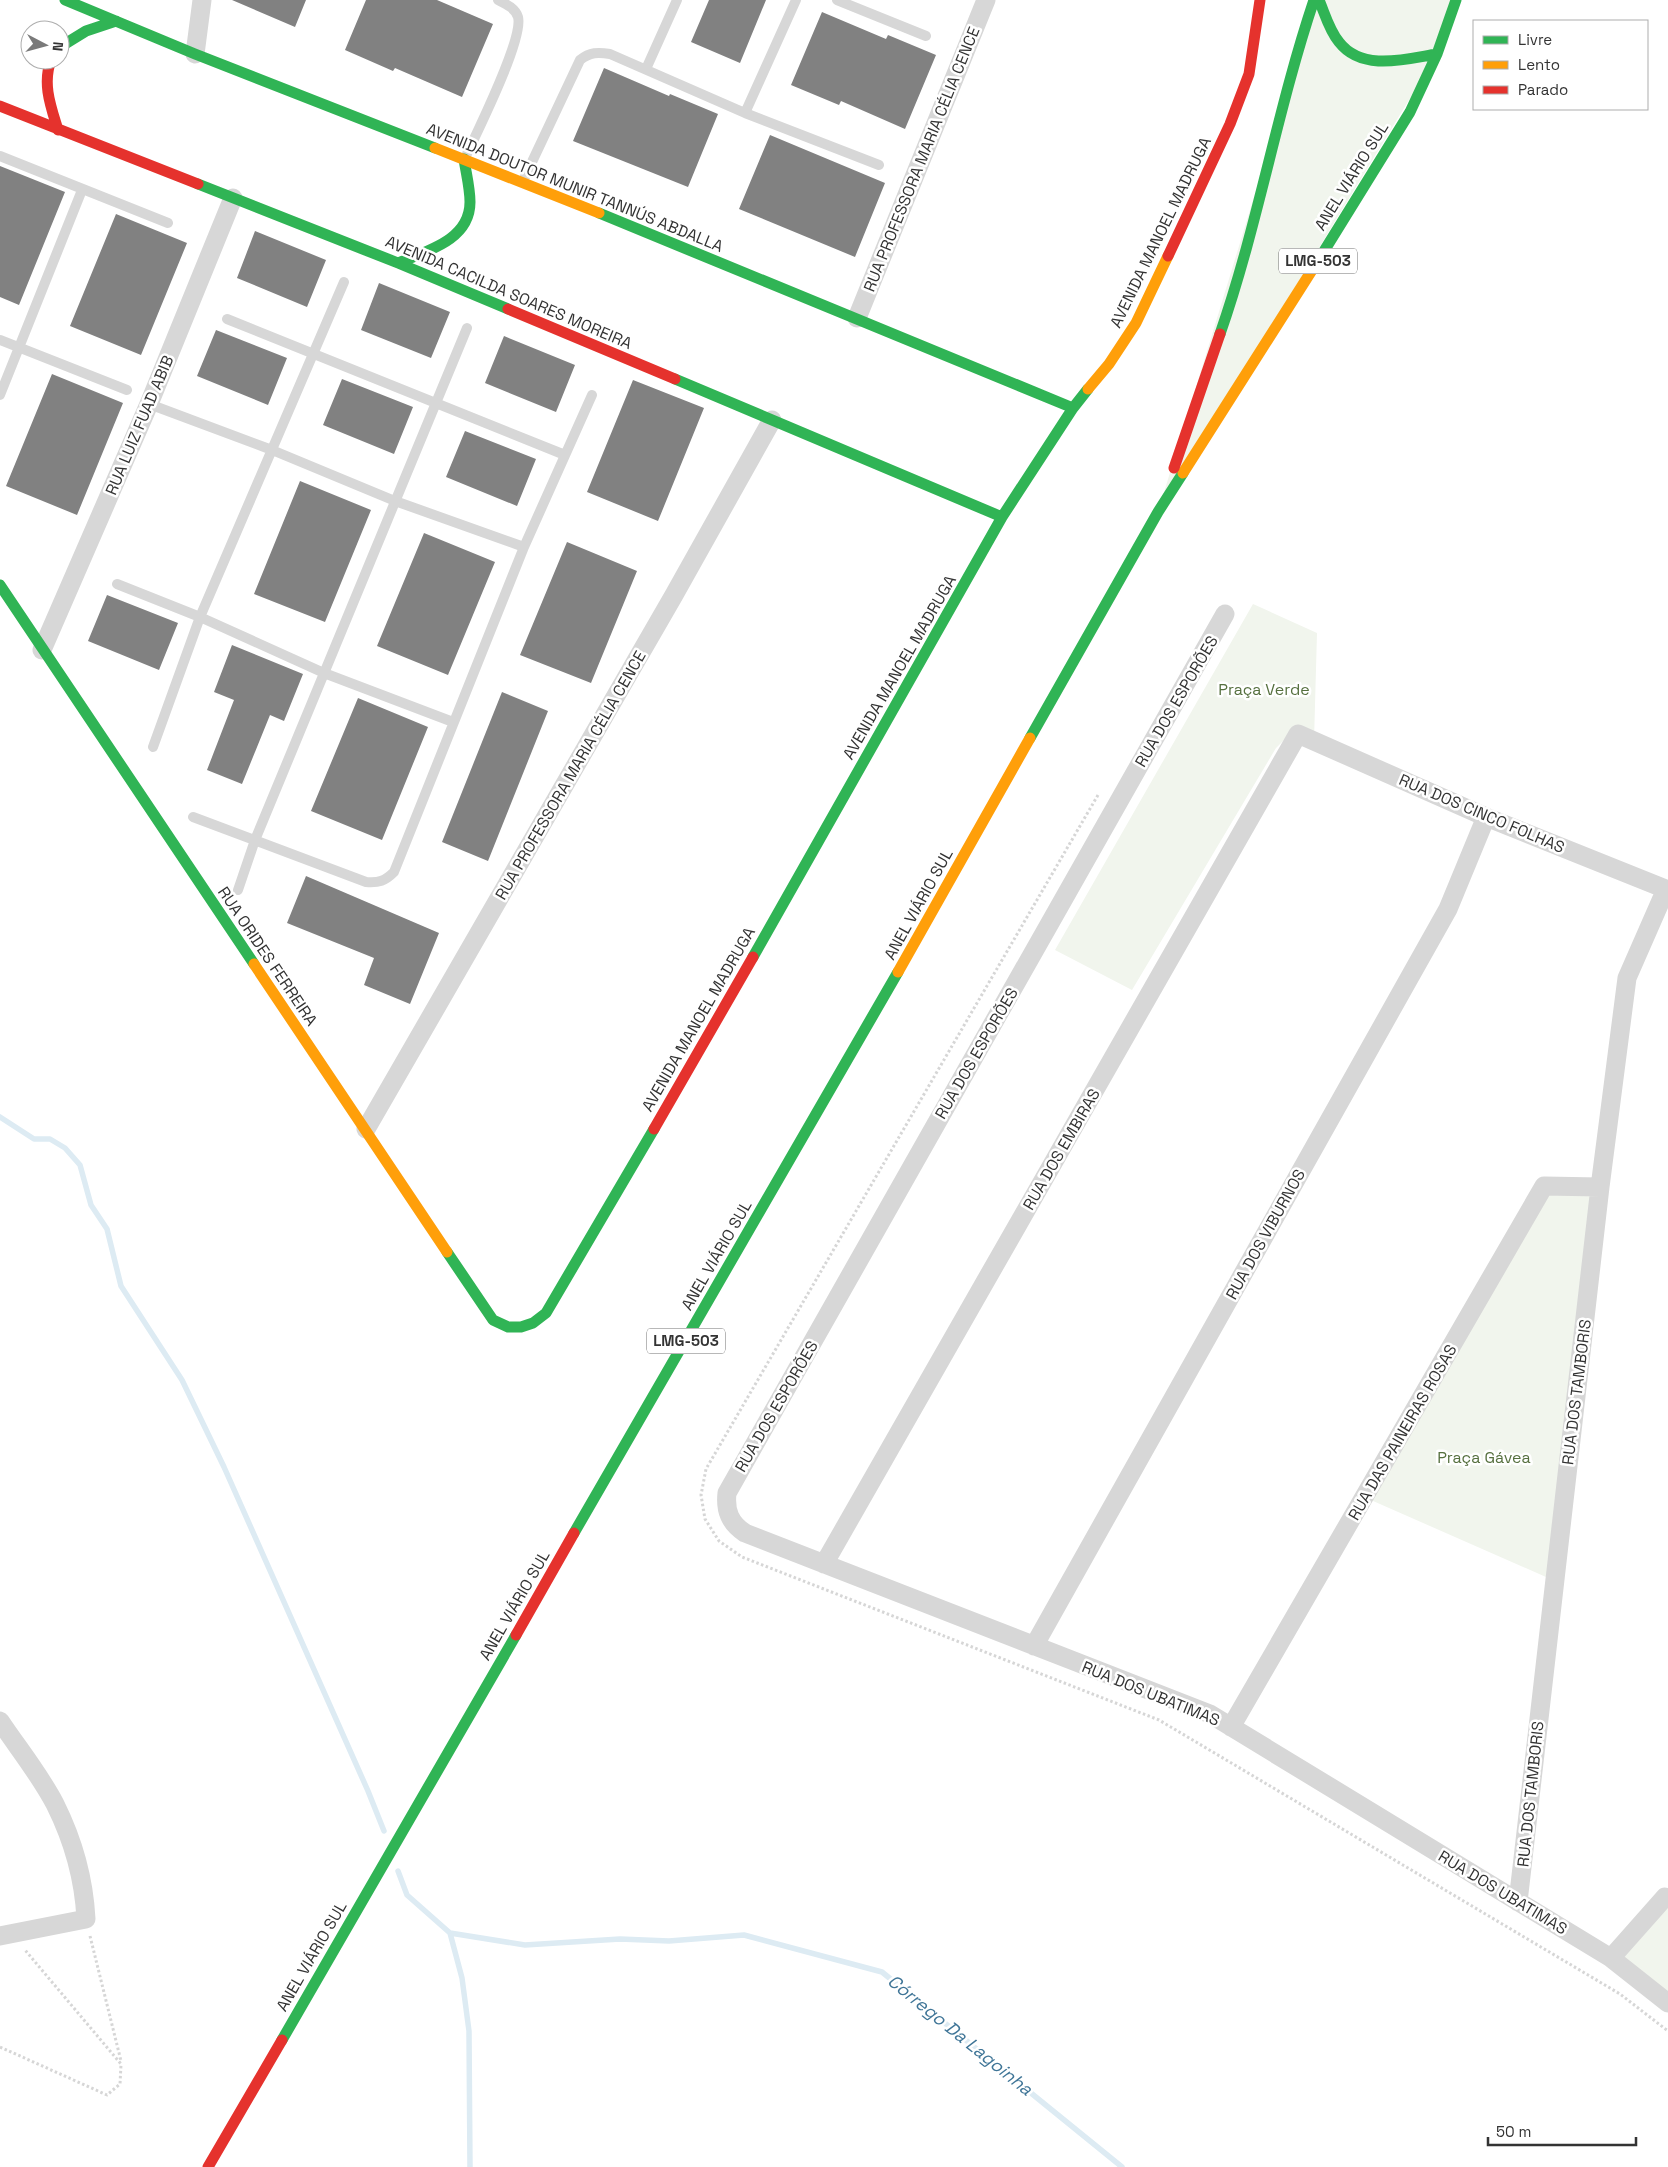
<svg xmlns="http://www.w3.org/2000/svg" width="1668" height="2167" viewBox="0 0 1668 2167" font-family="'Space Grotesk',sans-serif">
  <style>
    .green { fill: #f1f5ed }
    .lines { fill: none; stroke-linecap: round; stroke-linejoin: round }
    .stream { stroke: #ddebf3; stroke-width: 5.5 }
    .building { fill: #818181 }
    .path { stroke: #d6d6d6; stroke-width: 3; stroke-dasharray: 2.5 2.5; stroke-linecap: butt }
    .lane { stroke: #d7d7d7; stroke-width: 10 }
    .street { stroke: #d7d7d7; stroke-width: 19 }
    .fast { stroke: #30b455; stroke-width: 11 }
    .slow { stroke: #ff9f0a; stroke-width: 11 }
    .jam { stroke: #e5322d; stroke-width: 11 }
    .labels { text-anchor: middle; stroke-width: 5; stroke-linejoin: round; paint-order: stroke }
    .shield { fill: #fff; stroke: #707070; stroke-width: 1 }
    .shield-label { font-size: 15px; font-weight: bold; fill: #333 }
    .street-label { font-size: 16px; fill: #333; stroke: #fff }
    .park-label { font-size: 16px; fill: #56703f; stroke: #fff }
    .water-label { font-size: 18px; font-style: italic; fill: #3f7597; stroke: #fff }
  </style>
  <rect width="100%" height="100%" fill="#fff"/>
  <!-- green -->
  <path class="green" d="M1314 0H1456L1437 54 1158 512Z
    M1253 604 1317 633 1314 741 1287 737 1276 748 1132 990 1055 950Z
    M1544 1186 1600 1187 1555 1581 1364 1497Z
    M1668 1898V2003L1611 1958Z"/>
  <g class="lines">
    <!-- stream -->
    <path class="stream" d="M0 1117 34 1139H50L65 1148 80 1165 91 1205 107 1229 121 1286 182 1380 224 1467 368 1791 384 1831
      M398 1871 407 1895 450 1933 462 1978 469 2031 470 2167
      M450 1933 525 1945 620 1939 669 1941 744 1935 882 1972 1122 2167"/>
  </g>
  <!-- building -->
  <path class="building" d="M232 0H306L295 27Z
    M366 0H437L493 24 462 97 395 68 393 71 345 50Z
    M709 0H766L740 63 691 42Z
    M822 12 886 39 888 35 936 55 905 129 841 101 839 105 791 85Z
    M604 68 669 96 670 94 718 114 688 187 573 141Z
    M770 135 885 183 855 257 739 209Z
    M0 166 65 192 19 305 0 297Z
    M116 214 187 243 141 355 70 326Z
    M255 231 326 260 307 307 237 278Z
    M379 283 450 312 431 358 361 330Z
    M216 330 287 358 268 405 197 376Z
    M504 336 575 365 556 412 485 383Z
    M52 374 123 403 77 515 6 486Z
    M342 379 413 407 394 454 323 425Z
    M633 380 704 408 658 521 587 492Z
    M465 431 536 459 517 506 446 477Z
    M300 481 371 510 325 622 254 594Z
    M424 533 495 562 448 675 377 646Z
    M567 542 637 571 591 683 520 655Z
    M107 595 178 623 159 670 88 641Z
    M232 645 303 674 284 721 270 715 242 784 207 770 234 700 214 692Z
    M502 692 548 711 488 861 442 842Z
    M358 698 428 727 382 840 311 811Z
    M306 876 439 933 410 1004 364 985 374 958 287 923Z"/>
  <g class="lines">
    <!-- path -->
    <path class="path" d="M1098 795 706 1469 701 1495 705 1519 719 1541 742 1557 1159 1720 1620 1994 1668 2031
      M90 1936 121 2061
      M0 2047 107 2095 120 2084 121 2064 25 1950"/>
    <!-- lane -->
    <path class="lane" d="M837 0 926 36
      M646 69 677 0
      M745 113 796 0
      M0 156 168 223
      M465 158C476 134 524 39 518 17 515 8 506 4 498 0
      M523 181 580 60C590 52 598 52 610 54L745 113 879 165
      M227 319 565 455
      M0 340 127 390
      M0 395 82 190
      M149 404 272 450 395 501 524 547
      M117 584 200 617 324 673 453 722
      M153 747 200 617 344 282
      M193 817 366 882C379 883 385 881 394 872L524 547 592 395
      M238 890 255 840 467 328"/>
    <!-- street -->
    <path class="street" d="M195 54 202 0
      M857 318 986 0
      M1225 614 727 1493C725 1511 730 1523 745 1533L1210 1714 1611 1958 1668 2003
      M42 650 149 404 233 198
      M366 1129 674 595 772 420
      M824 1564 1298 734 1486 817 1668 890
      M1034 1646 1448 909 1486 817
      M0 1721C18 1748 40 1775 55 1804 73 1840 84 1879 86 1919L0 1936
      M1231 1727 1544 1186 1600 1187
      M1518 1902 1600 1187 1627 978 1666 889
      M1611 1958 1665 1897 1668 1898"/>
    <!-- fast -->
    <path class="fast" d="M65 0 195 54 435 148
      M1319 0C1325 14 1329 30 1339 42 1362 72 1406 59 1437 54
      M60 47 86 31 116 21
      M198 184 398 263 508 309
      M599 213 1073 408
      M1321 256 1410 112 1437 54 1456 0
      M398 263C427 251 470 240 470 202 470 188 466 173 464 159
      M1220 334C1258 225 1277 110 1314 0
      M675 379 1002 517
      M0 585 254 964
      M1030 738 1158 512 1183 473
      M753 957 1002 517 1073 408 1088 389
      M447 1252 493 1320 508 1327H521L533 1323 546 1313 654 1129
      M574 1533 898 972
      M282 2040 516 1635"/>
    <!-- slow -->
    <path class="slow" d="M435 148 599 213
      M1088 389 1109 364 1136 323 1168 256
      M1183 473 1321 256
      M254 964 447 1252
      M898 972 1030 738"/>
    <!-- jam -->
    <path class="jam" d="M51 60C42 84 51 107 58 130
      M0 106 198 184
      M1168 256 1230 124 1249 74 1260 0
      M508 309 675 379
      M1174 468 1220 334
      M654 1129 753 957
      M516 1635 574 1533
      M208 2167 282 2040"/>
  </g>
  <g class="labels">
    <!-- shield labels -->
    <g class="shield">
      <rect x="1279" y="248.5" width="78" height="25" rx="4"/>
      <rect x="647" y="1328.5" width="78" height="25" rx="4"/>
    </g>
    <g class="shield-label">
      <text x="1318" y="266">LMG-503</text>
      <text x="686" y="1346">LMG-503</text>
    </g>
    <!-- street labels -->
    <g class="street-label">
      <text transform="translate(921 159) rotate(-68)" y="6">RUA PROFESSORA MARIA CÉLIA CENCE</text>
      <text transform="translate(1351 176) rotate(-58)" y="6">ANEL VIÁRIO SUL</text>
      <text transform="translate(575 187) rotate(22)" y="6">AVENIDA DOUTOR MUNIR TANNÚS ABDALLA</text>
      <text transform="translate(1160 232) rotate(-64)" y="6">AVENIDA MANOEL MADRUGA</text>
      <text transform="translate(509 292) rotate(23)" y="6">AVENIDA CACILDA SOARES MOREIRA</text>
      <text transform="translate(139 425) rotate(-67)" y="6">RUA LUIZ FUAD ABIB</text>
      <text transform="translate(899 667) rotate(-60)" y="6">AVENIDA MANOEL MADRUGA</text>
      <text transform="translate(1176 701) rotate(-60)" y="6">RUA DOS ESPORÕES</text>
      <text transform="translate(570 775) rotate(-60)" y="6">RUA PROFESSORA MARIA CÉLIA CENCE</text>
      <text transform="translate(1482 813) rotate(23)" y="6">RUA DOS CINCO FOLHAS</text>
      <text transform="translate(918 904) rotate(-61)" y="6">ANEL VIÁRIO SUL</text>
      <text transform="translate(268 956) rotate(56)" y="6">RUA ORIDES FERREIRA</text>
      <text transform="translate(698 1019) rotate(-60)" y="6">AVENIDA MANOEL MADRUGA</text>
      <text transform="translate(976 1053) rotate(-60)" y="6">RUA DOS ESPORÕES</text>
      <text transform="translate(1061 1149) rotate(-60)" y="6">RUA DOS EMBIRAS</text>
      <text transform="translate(1265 1234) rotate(-61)" y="6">RUA DOS VIBURNOS</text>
      <text transform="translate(716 1255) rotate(-60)" y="6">ANEL VIÁRIO SUL</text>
      <text transform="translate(1576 1392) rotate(-83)" y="6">RUA DOS TAMBORIS</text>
      <text transform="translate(776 1406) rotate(-60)" y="6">RUA DOS ESPORÕES</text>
      <text transform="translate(1402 1432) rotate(-60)" y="6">RUA DAS PAINEIRAS ROSAS</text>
      <text transform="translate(514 1605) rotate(-60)" y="6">ANEL VIÁRIO SUL</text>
      <text transform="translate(1151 1693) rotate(22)" y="6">RUA DOS UBATIMAS</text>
      <text transform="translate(1530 1794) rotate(-84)" y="6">RUA DOS TAMBORIS</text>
      <text transform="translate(1503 1892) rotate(31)" y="6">RUA DOS UBATIMAS</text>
      <text transform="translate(311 1956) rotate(-60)" y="6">ANEL VIÁRIO SUL</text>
    </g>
    <!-- park labels -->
    <g class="park-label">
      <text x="1264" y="695">Praça Verde</text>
      <text x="1484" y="1463">Praça Gávea</text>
    </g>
    <!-- water labels -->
    <g class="water-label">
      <text transform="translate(960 2035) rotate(39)" y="6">Córrego Da Lagoinha</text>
    </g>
  </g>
  <!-- legend -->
  <rect x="1473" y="20" width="175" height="90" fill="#ffffff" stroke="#adadad"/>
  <rect x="1483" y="36" width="25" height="8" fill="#30b455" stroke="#adadad"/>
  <text x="1518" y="45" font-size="15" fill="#333333">Livre</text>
  <rect x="1483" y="61" width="25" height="8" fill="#ff9f0a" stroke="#adadad"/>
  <text x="1518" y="70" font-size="15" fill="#333333">Lento</text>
  <rect x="1483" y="86" width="25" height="8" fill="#e5322d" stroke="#adadad"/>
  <text x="1518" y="95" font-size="15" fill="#333333">Parado</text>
  <!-- north arrow -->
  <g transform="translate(45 45) rotate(96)"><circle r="24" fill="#ffffff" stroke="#adadad"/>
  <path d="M0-4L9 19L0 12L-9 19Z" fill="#7a7a7a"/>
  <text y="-8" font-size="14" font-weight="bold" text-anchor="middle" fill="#333333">N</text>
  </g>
  <!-- scale -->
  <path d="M1488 2137v8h148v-8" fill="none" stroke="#333333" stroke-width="2.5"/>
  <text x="1496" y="2137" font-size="15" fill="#333333" stroke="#ffffff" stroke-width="4" paint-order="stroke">50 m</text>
</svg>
